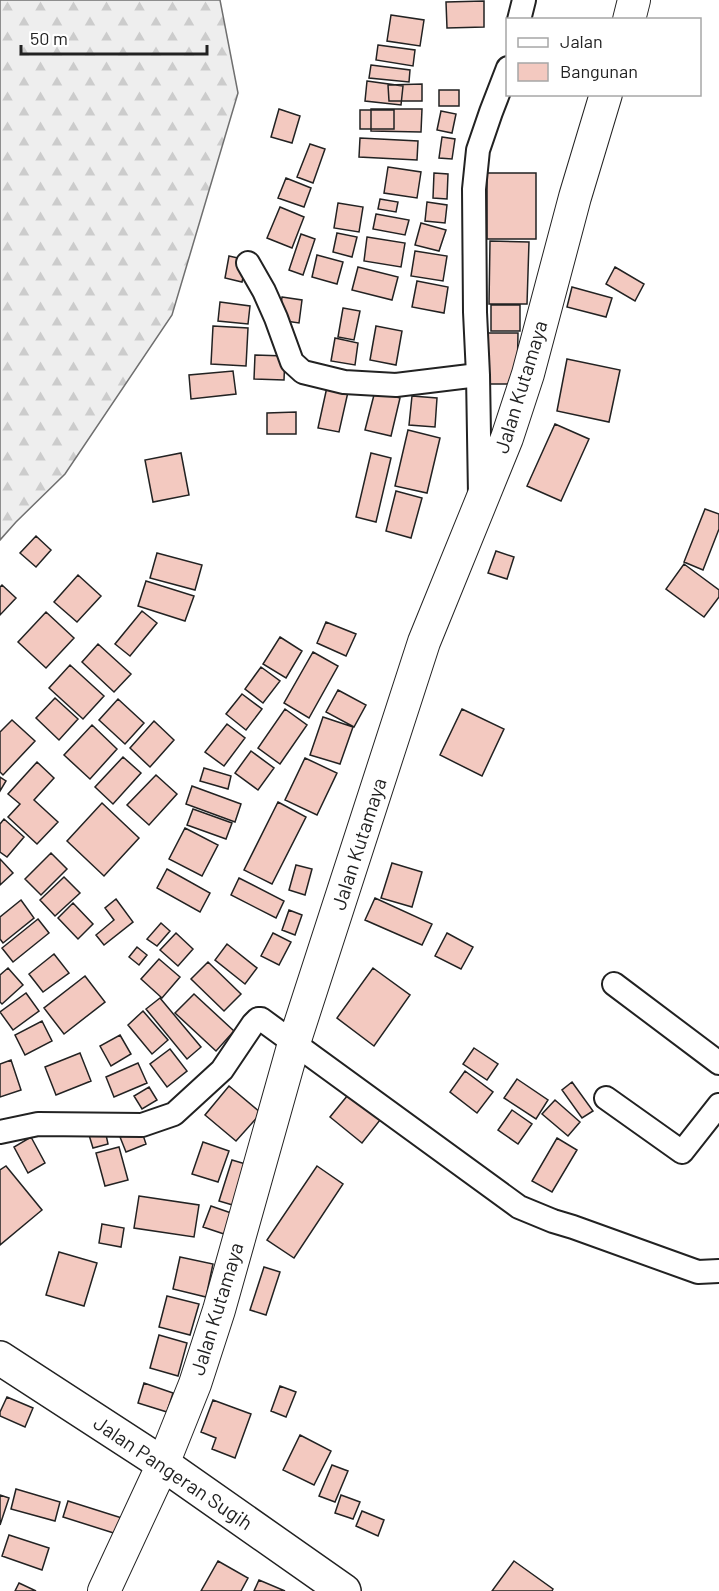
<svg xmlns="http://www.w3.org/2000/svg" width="719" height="1591" viewBox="0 0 719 1591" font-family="Barlow,sans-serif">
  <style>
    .forest { fill: url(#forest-firs); stroke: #6f6f6f; stroke-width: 1.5 }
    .building { fill: #f3c9c0; stroke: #222; stroke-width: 1.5 }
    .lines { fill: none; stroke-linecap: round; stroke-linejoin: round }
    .minor-casing { stroke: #222; stroke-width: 26 }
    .secondary-casing { stroke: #222; stroke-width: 34 }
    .trunk-casing { stroke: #222; stroke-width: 36 }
    .minor { stroke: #fff; stroke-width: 22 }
    .secondary { stroke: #fff; stroke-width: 32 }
    .trunk { stroke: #fff; stroke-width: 33 }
    .labels { text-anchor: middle; stroke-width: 4.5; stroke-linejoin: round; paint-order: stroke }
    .street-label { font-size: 20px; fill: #222; stroke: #fff }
  </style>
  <defs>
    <pattern id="forest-firs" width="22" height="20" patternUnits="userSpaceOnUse" patternTransform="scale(1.5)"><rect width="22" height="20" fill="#eee"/><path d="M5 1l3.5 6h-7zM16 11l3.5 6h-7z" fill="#ccc"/></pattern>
  </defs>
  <rect width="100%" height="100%" fill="#fff"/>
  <!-- forest -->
  <path class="forest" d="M0 0H220L238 93 172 315 65 474 16 522 0 540Z"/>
  <!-- building -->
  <path class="building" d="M484 1V27L447 28 446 2Z
    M391 15 424 20 420 46 387 41Z
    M378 45 415 50 413 66 376 60Z
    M371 65 410 70 409 82 369 78Z
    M367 81 403 86 401 105 365 101Z
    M422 84V101H389L388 85Z
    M439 90H459V106H439Z
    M279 109 300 116 292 143 271 137Z
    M371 109H422L421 132 371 131Z
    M360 110H394V129H360Z
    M441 111 456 114 452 133 437 130Z
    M442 137 455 139 452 159 439 158Z
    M360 138 418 141 417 160 359 157Z
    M310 144 325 149 313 183 297 177Z
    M388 167 421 172 417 198 384 193Z
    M434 173 448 174 447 199 433 198Z
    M487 173H536V239H487Z
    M286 178 311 188 304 207 278 198Z
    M380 199 398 202 396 212 378 209Z
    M427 202 447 205 445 223 425 221Z
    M338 203 363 207 359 232 334 228Z
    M280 207 304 217 292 248 267 238Z
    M376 214 409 220 405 235 373 229Z
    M421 223 446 230 439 251 415 245Z
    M337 233 357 237 352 257 333 252Z
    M301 234 315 239 303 275 289 270Z
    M367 237 405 243 401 267 364 261Z
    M490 241 529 242 527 304H489Z
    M415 251 447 256 443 281 411 276Z
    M317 255 343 262 337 284 312 277Z
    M229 256 247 260 242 282 225 278Z
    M358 267 398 277 392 300 352 290Z
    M615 267 644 284 635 301 606 284Z
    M417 281 448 287 444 313 412 307Z
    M572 287 612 298 606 317 567 307Z
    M282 297 302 300 299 323 279 320Z
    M220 302 250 306 248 324 218 321Z
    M491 305H520V331H491Z
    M343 308 360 311 354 340 338 337Z
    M213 326 248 328 246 366 211 364Z
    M376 326 402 331 396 365 370 360Z
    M488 333H518L517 384H487Z
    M335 338 358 343 355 365 331 361Z
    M255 355 285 356 284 380 254 379Z
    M567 359 620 370 609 422 557 411Z
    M233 371 236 394 191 399 189 375Z
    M327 387 348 392 339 432 318 428Z
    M375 391 400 398 391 436 365 430Z
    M412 396 437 398 435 427 409 425Z
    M296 412V434H267V413Z
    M555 424 589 439 561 501 527 486Z
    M408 430 440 438 427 493 395 486Z
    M181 453 189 495 153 502 145 460Z
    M371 453 391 458 376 522 356 517Z
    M396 491 422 498 411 538 386 531Z
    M705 509 719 514V529L703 570 684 562Z
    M36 536 51 550 36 567 20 553Z
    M496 551 514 557 507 579 488 573Z
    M157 553 202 565 195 590 150 578Z
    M684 564 719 590V597L704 617 666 589Z
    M78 575 101 596 77 622 54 602Z
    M146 581 194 596 185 621 138 606Z
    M2 585 16 598 0 615V587Z
    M142 611 157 623 130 656 115 644Z
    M46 612 74 638 46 668 18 642Z
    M326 622 356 634 346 656 317 643Z
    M280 637 302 651 286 678 263 664Z
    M98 644 131 674 114 692 82 662Z
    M313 652 338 666 309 718 284 703Z
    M70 665 104 696 83 719 49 688Z
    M261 667 280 681 263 703 245 689Z
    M338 690 366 705 354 727 326 712Z
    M242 694 262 709 246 730 226 714Z
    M55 698 78 719 59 740 36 718Z
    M118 699 144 723 125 744 99 720Z
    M285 709 307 725 280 764 258 748Z
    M462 709 504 729 482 776 440 755Z
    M323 717 353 727 340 764 310 755Z
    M12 720 35 741 3 775 0 772V732Z
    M154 721 174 740 150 767 130 748Z
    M227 724 245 738 224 766 205 752Z
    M92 725 117 749 90 779 64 755Z
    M251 751 274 768 258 790 235 773Z
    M123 757 141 773 113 804 95 787Z
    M305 758 337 773 317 815 285 800Z
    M37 762 54 778 34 800 58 822 37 844 8 817 20 804 8 794Z
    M204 768 231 776 228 789 200 781Z
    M156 775 177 794 149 825 127 805Z
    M0 777 6 781 0 791Z
    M192 786 241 804 235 822 186 804Z
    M278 802 306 817 272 884 244 870Z
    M102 803 139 838 104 876 67 841Z
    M193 809 232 823 226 839 187 825Z
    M4 819 24 837 7 857 0 852V824Z
    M185 828 218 845 202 876 169 859Z
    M51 853 67 869 41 895 25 879Z
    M0 859 13 873 0 885Z
    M392 863 422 872 412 907 381 898Z
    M296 865 312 869 305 895 289 890Z
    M167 869 210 893 200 912 157 888Z
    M64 877 80 893 55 916 40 900Z
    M239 878 284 901 276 918 231 895Z
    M375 898 432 924 422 945 365 920Z
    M116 899 133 922 104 945 96 935 114 920 105 908Z
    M21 900 34 918 3 943 0 939V917Z
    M73 903 93 924 78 939 58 918Z
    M289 910 302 915 295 935 282 930Z
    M38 919 49 933 13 962 2 948Z
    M161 923 170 931 157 946 147 939Z
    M176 933 193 949 178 966 160 950Z
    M273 933 291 942 279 965 261 956Z
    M447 933 473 947 461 969 435 956Z
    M227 944 257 968 245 984 215 960Z
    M137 947 147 955 139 965 129 957Z
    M54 954 69 973 43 992 29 974Z
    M159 959 180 977 162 998 141 979Z
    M208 962 241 994 224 1011 191 979Z
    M8 968 23 985 2 1004 0 1002V975Z
    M373 968 410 995 374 1046 337 1018Z
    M85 976 105 1002 64 1034 44 1008Z
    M26 993 39 1011 13 1030 0 1012Z
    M194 994 234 1031 216 1051 175 1013Z
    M160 998 201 1047 187 1059 146 1009Z
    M143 1011 168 1040 152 1054 128 1025Z
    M42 1021 52 1041 25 1055 15 1035Z
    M120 1035 131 1054 111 1066 100 1046Z
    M474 1048 498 1064 487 1080 463 1064Z
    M170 1049 187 1071 167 1087 150 1064Z
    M80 1053 91 1081 56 1095 45 1067Z
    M11 1060 21 1090 0 1097V1064Z
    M138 1063 147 1083 114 1097 106 1077Z
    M465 1071 493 1092 477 1113 450 1092Z
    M517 1079 548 1100 536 1119 504 1098Z
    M572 1082 593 1111 582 1118 562 1090Z
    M229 1086 261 1113 236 1141 205 1115Z
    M149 1087 157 1100 142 1109 134 1096Z
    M352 1090 384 1115 362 1143 330 1117Z
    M555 1100 580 1122 568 1136 542 1114Z
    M512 1110 532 1124 518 1144 498 1130Z
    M141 1129 146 1144 126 1152 120 1137Z
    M105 1130 108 1144 93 1148 89 1135Z
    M31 1137 45 1163 28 1173 14 1147Z
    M557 1138 577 1150 552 1192 532 1181Z
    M203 1142 229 1151 218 1182 192 1174Z
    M119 1147 128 1180 105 1186 96 1153Z
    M232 1160 249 1165 236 1206 219 1201Z
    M6 1166 42 1210 0 1245V1170Z
    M317 1166 343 1184 294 1258 267 1240Z
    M139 1196 199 1205 194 1237 134 1228Z
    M211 1206 234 1214 227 1235 203 1227Z
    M102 1224 124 1228 121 1247 99 1243Z
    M59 1252 97 1263 84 1306 46 1295Z
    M180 1257 213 1264 206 1297 173 1289Z
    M264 1267 280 1272 266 1315 250 1310Z
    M167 1296 199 1304 190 1335 159 1327Z
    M159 1335 187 1343 178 1376 150 1368Z
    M144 1383 173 1393 167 1412 138 1403Z
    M280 1386 296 1392 286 1417 271 1411Z
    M7 1397 33 1408 25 1427 0 1416V1412Z
    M213 1400 251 1414 235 1458 212 1449 216 1438 201 1432Z
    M300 1435 331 1451 314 1485 283 1470Z
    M332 1465 348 1471 335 1502 319 1496Z
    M16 1489 60 1502 55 1521 11 1509Z
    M0 1495 9 1498 0 1525Z
    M341 1495 360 1502 353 1519 335 1513Z
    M68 1501 125 1519 120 1535 63 1517Z
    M362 1511 384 1520 378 1536 356 1526Z
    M9 1535 49 1548 42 1570 2 1556Z
    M218 1561 248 1578 241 1591H201Z
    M514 1561 553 1589 552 1591H492Z
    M259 1580 285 1591H254Z
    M19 1583 36 1591H15Z"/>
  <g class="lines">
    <defs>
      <path id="minor" d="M519 20 524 0
        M248 263 264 291 276 318 292 362 303 372 344 382 396 385 478 375
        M480 495 478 375 475 312 474 189 478 150 491 112 508 68
        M614 984 719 1063
        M606 1098 682 1152 719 1105
        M0 1132 38 1124 142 1125 174 1114 222 1070 253 1024 258 1019H261L519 1207 553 1221 573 1227 698 1272 719 1271"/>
      <path id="secondary" d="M629 20 634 0
        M104 1591 163 1464 195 1384 219 1310 294 1043 424 642 507 438 528 374 575 197 606 94"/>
      <path id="trunk" d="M0 1358 163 1464 344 1591"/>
    </defs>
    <!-- minor casing -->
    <use href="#minor" class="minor-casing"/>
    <!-- secondary casing -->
    <use href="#secondary" class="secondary-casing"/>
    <!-- trunk casing -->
    <use href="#trunk" class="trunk-casing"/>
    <!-- minor -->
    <use href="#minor" class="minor"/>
    <!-- secondary -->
    <use href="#secondary" class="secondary"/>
    <!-- trunk -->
    <use href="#trunk" class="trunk"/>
  </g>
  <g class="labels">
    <!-- street labels -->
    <g class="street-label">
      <text transform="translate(521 387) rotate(-73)" y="7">Jalan Kutamaya</text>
      <text transform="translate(359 844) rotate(-72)" y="7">Jalan Kutamaya</text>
      <text transform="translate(217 1309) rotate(-73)" y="7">Jalan Kutamaya</text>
      <text transform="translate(173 1473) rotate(34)" y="7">Jalan Pangeran Sugih</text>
    </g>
  </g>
  <!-- legend -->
  <rect x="506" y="18" width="195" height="78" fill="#ffffff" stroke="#a7a7a7" stroke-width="1.5"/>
  <rect x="518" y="38" width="30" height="9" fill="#ffffff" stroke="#a7a7a7" stroke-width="1.5"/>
  <text x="560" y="48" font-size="18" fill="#222222">Jalan</text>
  <rect x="518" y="63" width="30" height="18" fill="#f3c9c0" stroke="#a7a7a7" stroke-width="1.5"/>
  <text x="560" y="78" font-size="18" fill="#222222">Bangunan</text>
  <!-- scale -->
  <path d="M21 45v9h186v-9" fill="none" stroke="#222222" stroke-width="3"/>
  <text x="30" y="45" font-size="18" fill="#222222" stroke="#ffffff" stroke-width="4.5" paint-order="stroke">50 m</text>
</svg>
